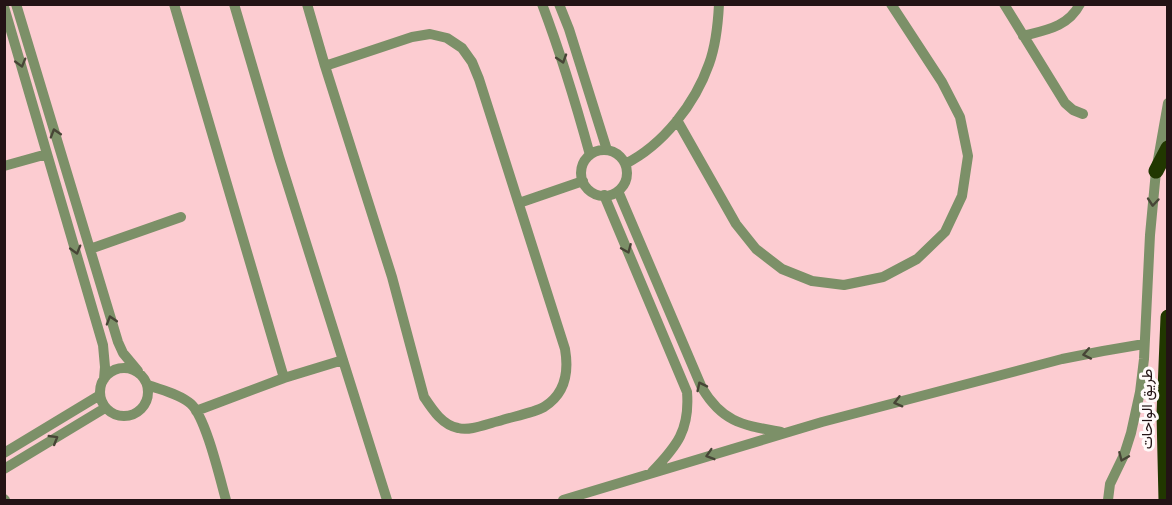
<svg xmlns="http://www.w3.org/2000/svg" width="1172" height="505" viewBox="0 0 1172 505" font-family="'PT Serif',Vazirmatn,serif">
  <style>
    .lines { fill: none; stroke-linecap: round; stroke-linejoin: round }
    .minor { stroke: #7c9068; stroke-width: 10 }
    .highway { stroke: #213700; stroke-width: 15 }
    .oneway { stroke: #474536 }
    .labels { text-anchor: middle; stroke-width: 6; stroke-linejoin: round; paint-order: stroke }
    .street-label { font-size: 15px; fill: #231315; stroke: #fffafa }
  </style>
  <rect width="100%" height="100%" fill="#fcccd1"/>
  <g class="lines">
    <!-- minor -->
    <path class="minor" d="M16 4 118 342 123 353 138 371
      M174 4 284 378
      M234 4 279 157 387 500
      M307 4 325 66 392 277 424 397C432 409 442 425 458 428 471 431 486 424 499 421 511 417 533 413 544 407 565 394 569 372 565 349L479 79 472 62 462 48 447 38 430 34 412 37 325 66
      M542 4C561 54 576 104 590 155
      M559 4 569 29 607 150
      M1004 4 1065 103 1073 110 1083 114
      M4 7 103 345 105 367 104 379
      M1023 36C1046 30 1068 27 1080 4
      M677 120 736 224 756 249 782 269 812 281 844 285 883 277 917 259 945 232 962 196 968 156 960 117 942 82 891 4
      M581 173a23 23 0 1 1 46 0a23 23 0 1 1-46 0Z
      M625 164C663 145 695 104 709 64 716 45 718 24 719 4
      M4 166 47 154
      M618 191 702 388C723 423 743 425 781 432
      M604 195 687 392C690 430 677 446 652 472
      M519 203 583 181
      M90 249 181 217
      M100 392a24 24 0 1 1 48 0a24 24 0 1 1-48 0Z
      M148 385C161 390 180 394 191 404 206 418 220 479 226 500
      M196 411 284 378 343 360
      M4 453 100 395
      M4 469 105 408
      M4 499 5 500
      M563 500 822 422 1062 359 1103 351 1144 344
      M1108 500 1110 484 1124 455 1131 433 1140 392 1144 359 1150 235 1156 171 1168 103"/>
    <!-- highway -->
    <path class="highway" d="M1156 171 1168 148
      M1166 500 1164 414 1168 317"/>
  </g>
  <!-- one-way arrows -->
  <defs><path id="oneway-chevron" d="M-2-3.5L2.5 0L-2 3.5" fill="none" stroke-width="1.6" stroke-linecap="round" stroke-linejoin="round" transform="scale(1.5)"/></defs>
  <g class="oneway">
    <use href="#oneway-chevron" transform="translate(562 59) rotate(72)"/>
    <use href="#oneway-chevron" transform="translate(21 63) rotate(74)"/>
    <use href="#oneway-chevron" transform="translate(55 133) rotate(-107)"/>
    <use href="#oneway-chevron" transform="translate(1153 202) rotate(95)"/>
    <use href="#oneway-chevron" transform="translate(627 249) rotate(67)"/>
    <use href="#oneway-chevron" transform="translate(76 250) rotate(74)"/>
    <use href="#oneway-chevron" transform="translate(111 320) rotate(-107)"/>
    <use href="#oneway-chevron" transform="translate(1087 354) rotate(169)"/>
    <use href="#oneway-chevron" transform="translate(701 386) rotate(-116)"/>
    <use href="#oneway-chevron" transform="translate(898 402) rotate(165)"/>
    <use href="#oneway-chevron" transform="translate(54 439) rotate(-31)"/>
    <use href="#oneway-chevron" transform="translate(710 455) rotate(163)"/>
    <use href="#oneway-chevron" transform="translate(1123 457) rotate(113)"/>
  </g>
  <g class="labels">
    <!-- street labels -->
    <g class="street-label">
      <text transform="translate(1147 409) rotate(-90)" y="5">طريق الواحات</text>
    </g>
  </g>
  <!-- border -->
  <rect width="1172" height="505" fill="none" stroke="#231315" stroke-width="12"/>
</svg>
